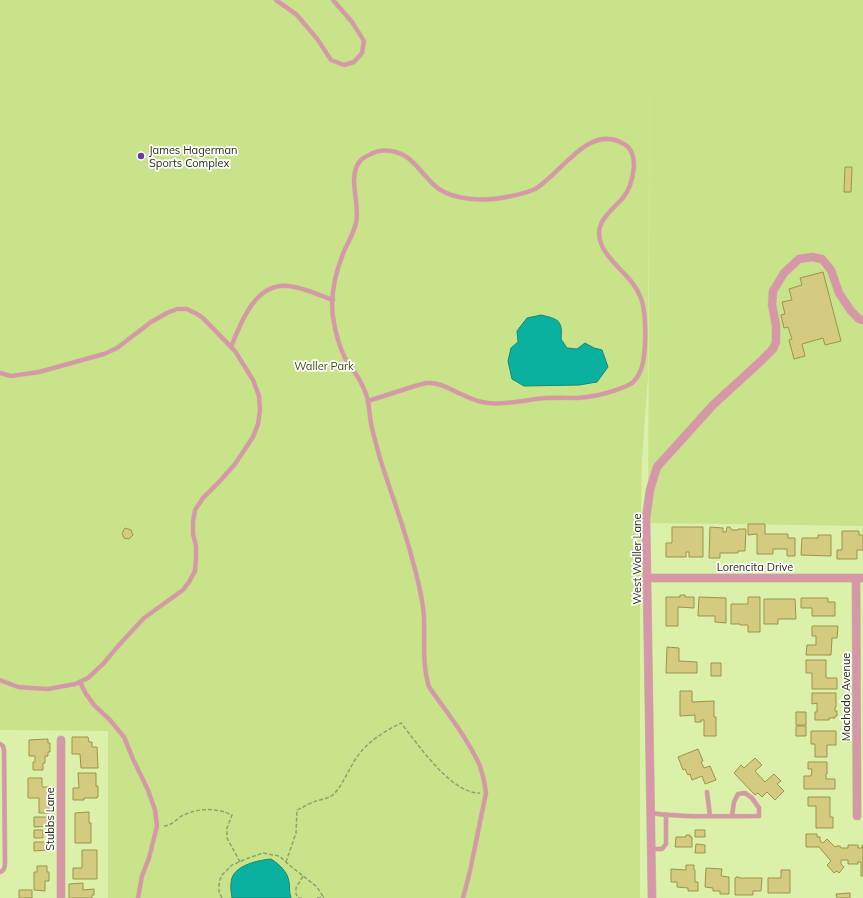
<svg xmlns="http://www.w3.org/2000/svg" width="863" height="898" viewBox="0 0 863 898" font-family="Mulish,sans-serif">
  <style>
    .green { fill: #c9e38b }
    .water { fill: #0bb19f; stroke: #138a75 }
    .building { fill: #d4cb81; stroke: #9d934a }
    .lines { fill: none; stroke-linecap: round; stroke-linejoin: round }
    .service-casing { stroke: #bbce8e; stroke-width: 5 }
    .minor-casing { stroke: #bbce8e; stroke-width: 9 }
    .path { stroke: #91a26b; stroke-width: 1.5; stroke-dasharray: 4 2; stroke-linecap: butt }
    .service { stroke: #d897a8; stroke-width: 4 }
    .minor { stroke: #d897a8; stroke-width: 8 }
    .poi-dot { fill: #6e34aa; stroke: #fff; stroke-width: 1.5 }
    .labels { text-anchor: middle; stroke-width: 3.5; stroke-linejoin: round; paint-order: stroke }
    .poi-label { font-size: 11px; fill: #272f12; stroke: #fff; text-anchor: start }
    .park-label { font-size: 11px; fill: #404f0b; stroke: #fff }
    .street-label { font-size: 11px; fill: #272f12; stroke: #fff }
  </style>
  <rect width="100%" height="100%" fill="#dbf1a9"/>
  <!-- green -->
  <path class="green" d="M0 0H650L648 378 642 459 640 567V898H108V731L0 730Z
    M650 0H863V526L648 523Z"/>
  <!-- water -->
  <path class="water" d="M541 315C558 319 563 320 561 339L567 348 577 349 585 343 594 348 602 350 608 367 597 382 579 385 524 386 512 379 508 361 511 348 518 342 517 331 527 318Z
    M271 859C279 864 288 872 289 882 290 887 289 893 291 898H232C231 892 230 884 232 878 236 865 259 860 271 859Z"/>
  <!-- building -->
  <path class="building" d="M845 167H852L851 192H844Z
    M823 272 841 341 825 345 823 338 802 344 805 356 794 359 789 340 792 339 788 327 784 328 781 315 785 314 782 302 792 300 789 289 802 285 800 278Z
    M748 524H765V534H788V538H795V556H787V549H773V554H757V534L748 535Z
    M672 527H703V557H689V552H686V557H666V543H672Z
    M710 527 723 528V532H726L727 527H730L732 530H738V529H746L745 551H738V553H720V558H709Z
    M125 528 131 530 133 535 129 539 124 538 122 533Z
    M842 531H859V535H863V550H857V559H837V550H842Z
    M818 535H831V556L801 555 802 538H818Z
    M680 595H685V597H694V608L678 607V626H666V597H680Z
    M699 597 726 598V623L715 622V616H698Z
    M748 597H760V632H748V625H740V624H731V604H748Z
    M801 598H828V602H835V616H812V608H801Z
    M764 599H795L796 619H778V624H764Z
    M812 626H838L837 638H832L831 655H806L807 645H816V636H812Z
    M667 647 679 648V661L697 662V673H666Z
    M806 660H826V678H837V689H812V673H806Z
    M711 663H721V676H711Z
    M680 691H692V702L714 701V717H716V736H704V720H701V722H695V715L680 716Z
    M812 693H836V707H835V711H837V716H835V718H829V720H815V712H817V703L812 704Z
    M796 712H806V725H796Z
    M796 726H806V736H796Z
    M811 731H836V745H827V757H815V744H811Z
    M72 737H88L89 742H92V747H97L98 768H81L80 754H72Z
    M48 739V743H50V752H48V756H45V763H43V770H33V762H35V756H29V740Z
    M698 749 703 761 701 762 704 768 710 766 716 780 705 784 702 776 692 780 690 774 688 775 685 769 683 770 678 757Z
    M755 758 762 765 755 771 765 782 774 774 781 781 777 784 784 791 775 800 767 792 762 797 758 793 755 795 734 773 741 765 744 768Z
    M808 762H827V774H826V779H835V789H804V776H811L812 769H808Z
    M78 773H96V786H98V797H97V798H84V800H73V788H79Z
    M28 778H42V787H49V813H39V798H28Z
    M808 797H830V817H833V828H816V806H808Z
    M89 812V823H91V843H75V813Z
    M34 817H48V826L34 827Z
    M34 830H43V838H34Z
    M695 830H705V837H695Z
    M806 834H817V837H820V841L823 843 827 839 835 847 837 846H840L841 848H848V845H858V848H862V845H863V876H861V862H858V864H848V860H841V864L844 867 839 873 837 871 834 873 827 865 831 861 819 847H806Z
    M686 835H690V837H692V847H675L676 837H686Z
    M34 842H48V850L34 851Z
    M696 844 705 845V853H695Z
    M82 850H97V879H73V868H82Z
    M686 865H694V870H695V882H698V891H688V888L677 887V882H671V869L686 870Z
    M37 866H47V872H49V881H45V891L34 890V872H37Z
    M706 868 722 869 721 876 729 877V894H720V891H713V888L705 887Z
    M781 870H790V893H768V878H781Z
    M736 877H739V878H762L761 891H753V895H735V878H736Z
    M83 883V890L94 889V895H92V898H69V884Z
    M19 890H32V898H19Z
    M850 893V898H837L836 894Z"/>
  <g class="lines">
    <defs>
      <path id="service" d="M276 0 297 15 318 40 331 60 344 65 354 62 362 53 364 41 352 22 333 0
        M231 347C241 322 255 283 288 286 302 287 319 295 333 300
        M0 373 11 376 39 372 104 354 117 348 151 322 167 313 177 309H187L197 314 203 318 235 351 253 380 259 396 260 410 258 424 253 437 235 464 220 481 203 498 195 510 193 522V534L196 546V559L195 571 189 582 183 590 144 618 119 645 103 664 88 678 75 684 48 689 31 688 18 687 0 680
        M368 401C384 396 399 391 415 386 419 385 424 383 428 383 440 382 451 390 461 394 469 398 478 402 488 403 504 405 520 401 536 399 550 397 564 398 578 398 590 397 602 395 613 391 619 389 626 387 632 383 636 380 638 376 640 372 647 356 647 311 640 296 632 276 611 265 602 246 592 224 609 213 622 199 630 190 633 178 634 166 634 159 633 152 628 147 626 145 624 144 622 143 588 124 560 175 535 189 525 194 512 196 501 198 483 201 455 200 439 189 422 177 414 154 391 151 384 150 378 150 371 154 364 157 359 160 356 168 350 184 360 205 356 223 354 232 349 241 345 249 336 270 330 294 333 317 335 330 339 346 345 358 353 370 361 379 366 394 370 405 369 417 372 428 374 438 377 446 379 455 390 491 404 526 413 562 418 580 423 599 424 618 425 641 422 665 429 687 446 711 468 739 480 766 483 775 485 784 486 793L470 871 463 898
        M80 682 86 694 94 705 110 720 124 737 133 759 148 790 155 810 157 826 149 858 142 876 138 898
        M0 744 3 746 4 750 5 863C5 867 4 871 0 872
        M707 792 710 816
        M651 813C687 818 723 816 759 816V808L752 798 745 793 738 794 734 802 732 816
        M651 849H662L666 844V815"/>
      <path id="minor" d="M647 578H863
        M856 578 857 816
        M61 898V740
        M652 898 646 519 650 490 657 467 713 405 761 361 773 349 776 342V325L772 305 773 291 784 273 799 259 812 257 822 259 831 270 839 293 851 311 859 319 863 320"/>
    </defs>
    <!-- service casing -->
    <use href="#service" class="service-casing"/>
    <!-- minor casing -->
    <use href="#minor" class="minor-casing"/>
    <!-- path -->
    <path class="path" d="M164 826C170 826 175 821 180 817 195 808 216 807 232 815L227 828V838L240 862
      M286 862 296 833 297 810C302 808 306 805 311 803 319 799 327 800 334 794 344 783 349 768 357 757 368 741 385 731 401 723 418 744 451 794 480 793
      M222 898 219 892V882L222 875 232 865 246 859 263 853 279 856 293 868 317 887 324 898
      M302 898H298L296 894V888L303 876
      M317 898 324 897"/>
    <!-- service -->
    <use href="#service" class="service"/>
    <!-- minor -->
    <use href="#minor" class="minor"/>
  </g>
  <!-- markers -->
  <circle class="poi-dot" cx="141" cy="156" r="4"/>
  <g class="labels">
    <!-- poi labels -->
    <g class="poi-label">
      <text x="149" y="154">James Hagerman<tspan x="149" dy="13">Sports Complex</tspan></text>
    </g>
    <!-- park labels -->
    <g class="park-label">
      <text x="324" y="370">Waller Park</text>
    </g>
    <!-- street labels -->
    <g class="street-label">
      <text transform="translate(637 559) rotate(-90)" y="4">West Waller Lane</text>
      <text x="755" y="571">Lorencita Drive</text>
      <text transform="translate(846 697) rotate(-90)" y="4">Machado Avenue</text>
      <text transform="translate(50 819) rotate(-90)" y="4">Stubbs Lane</text>
    </g>
  </g>
</svg>
